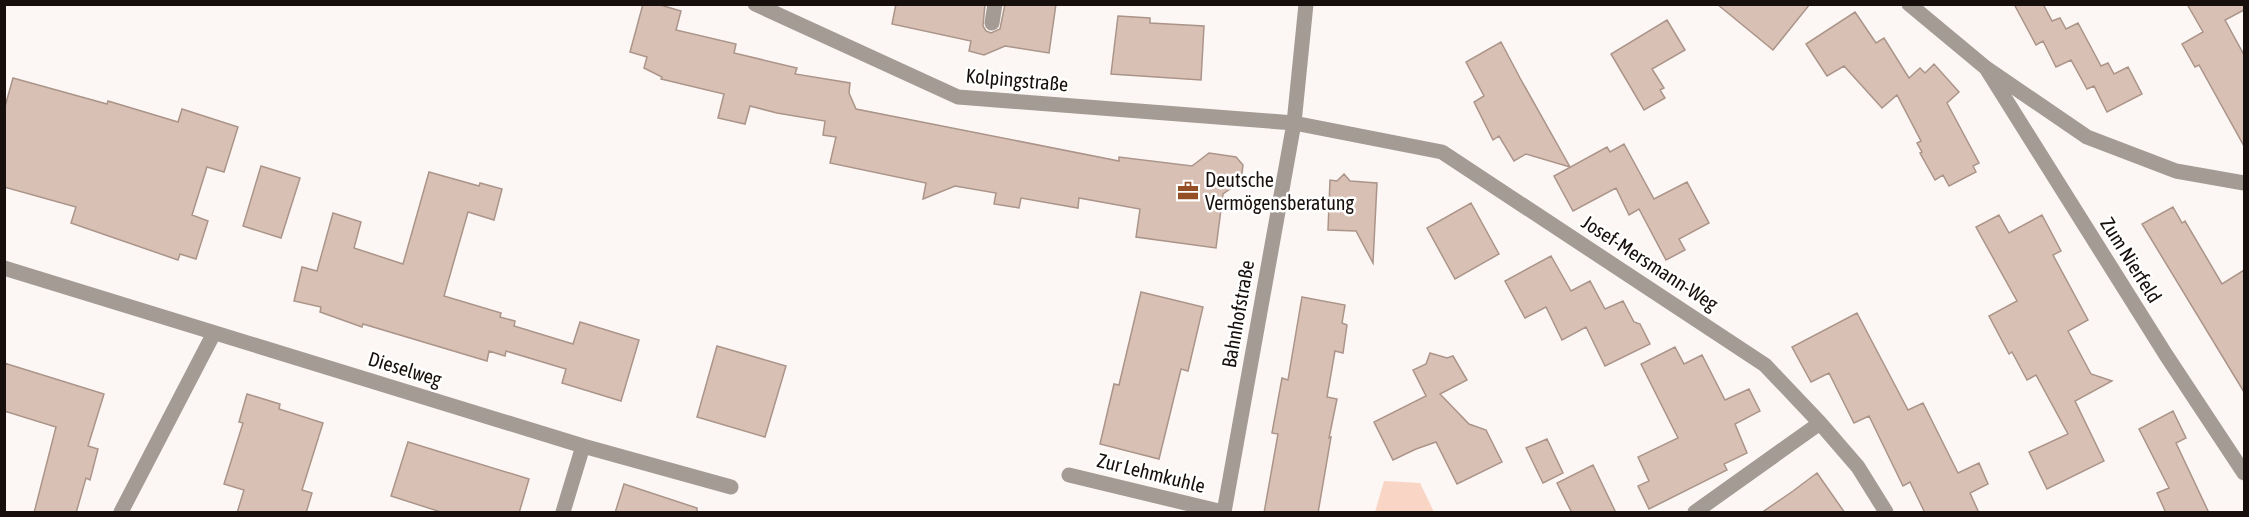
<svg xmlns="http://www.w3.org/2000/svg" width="2249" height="517" viewBox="0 0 2249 517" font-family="'Asap Condensed',sans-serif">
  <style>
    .green { fill: #f8d5c4 }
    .building { fill: #d9c0b4; stroke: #ab9489; stroke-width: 1.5 }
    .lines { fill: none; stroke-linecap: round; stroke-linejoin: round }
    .minor { stroke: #a59b95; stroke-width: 15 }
    .labels { text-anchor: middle; stroke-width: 5; stroke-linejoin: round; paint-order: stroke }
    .street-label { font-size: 20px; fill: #170f0b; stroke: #fff }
    .poi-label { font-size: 20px; fill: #170f0b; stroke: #fff; text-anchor: start }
  </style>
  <rect width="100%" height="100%" fill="#fcf7f4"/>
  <!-- green -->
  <path class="green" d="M1384 481 1420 483 1434 512H1375Z"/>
  <!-- building -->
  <path class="building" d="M643 4H657L681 11 676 30 736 44 734 53 797 68 795 74 850 83 849 93 856 109 1119 161V157L1192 166 1209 153 1236 157 1243 165 1241 181 1223 194 1216 248 1136 237 1140 209 1079 198 1078 208 1021 198 1019 208 994 204 996 193 955 186 923 199 926 183 830 163 836 137 823 135 825 121 777 113 750 106 745 124 718 118 724 94 661 79 662 77 644 68 647 57 630 52Z
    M896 4H985L983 26 986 31 991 33 1000 29 1005 4H1056L1049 53 1005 46 984 55 969 51 971 41 892 24Z
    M1717 4H1810L1773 50Z
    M2014 4H2043L2052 21 2060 18 2066 29 2078 23 2101 66 2108 63 2114 74 2128 67 2142 94 2107 112 2094 86 2087 89 2071 60 2056 67 2043 41 2036 45Z
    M2187 4H2244V10L2225 20 2244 55V146L2199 65 2195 67 2182 44 2203 32Z
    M1855 12 1876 43 1884 38 1909 78 1920 68 1925 73 1934 64 1959 92 1947 103 1979 163 1973 166 1976 172 1949 186 1943 175 1935 180 1920 153 1922 152 1917 143 1921 141 1897 95 1882 108 1844 66 1827 76 1806 44Z
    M1118 16 1150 18V23L1204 26 1201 80 1111 74Z
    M1667 20 1685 50 1652 69 1664 88 1660 90 1665 98 1644 110 1611 54Z
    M1501 42 1520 78 1570 167 1526 154 1514 161 1499 136 1493 140 1474 102 1484 96 1466 62Z
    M13 78 107 104 108 101 178 122 182 109 238 127 224 172 207 167 192 215 208 221 196 259 180 254 178 260 71 223 76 207 4 187V110Z
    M1624 144 1654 199 1687 182 1709 223 1679 239 1685 250 1666 260 1639 209 1629 215 1616 188 1573 211 1554 176 1607 147 1610 152Z
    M261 166 300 178 281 238 243 226Z
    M429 172 479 186 480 183 502 189 494 220 468 212 444 296 501 313 500 317 515 321 514 326 573 344 580 322 639 340 621 401 562 383 566 369 506 351 505 356 489 351 487 361 363 324 362 327 320 312 321 307 294 301 302 267 317 271 333 213 361 222 354 248 403 264Z
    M1344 174 1350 181 1377 183 1373 263 1356 231 1328 230 1330 180 1337 181Z
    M1471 203 1499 254 1455 279 1427 228Z
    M2173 207 2182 223 2185 221 2222 284 2244 270V392L2142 224Z
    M1999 215 2009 233 2042 215 2061 251 2053 255 2088 320 2068 331 2091 374 2112 381 2075 401 2104 461 2047 489 2029 452 2068 434 2036 375 2027 380 2012 352 2009 354 1989 316 2017 301 1976 227Z
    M1551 256 1571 291 1590 281 1605 309 1623 301 1634 322 1640 324 1650 344 1605 366 1586 327 1562 340 1546 307 1525 318 1505 281Z
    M1141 292 1203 307 1188 371 1181 369 1159 459 1100 444 1114 384 1119 385Z
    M1302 297 1345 305 1342 323 1347 325 1343 353 1335 351 1327 397 1337 399 1329 438 1331 437 1318 513H1264L1278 434 1272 433 1282 378 1288 380Z
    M1857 313 1908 410 1923 403 1958 473 1979 463 1988 484 1970 493 1979 513H1925L1910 482 1903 486 1869 416 1854 423 1829 373 1811 382 1792 347Z
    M717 346 786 366 765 437 697 417Z
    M1675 347 1684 364 1702 355 1725 400 1749 389 1760 411 1735 424 1747 453 1724 464 1727 470 1649 509 1638 486 1649 481 1638 457 1678 438 1641 364Z
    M1430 353 1447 358 1453 356 1467 380 1440 394 1469 424 1486 430 1502 462 1457 484 1436 442 1416 449 1393 460 1374 422 1426 396 1413 370 1426 364Z
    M4 363 104 394 88 446 98 449 90 480 86 478 76 513H34L56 427 4 411Z
    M247 394 280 404 279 409 323 423 302 490 312 493 306 513H237L244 490 224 484 243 423 239 422Z
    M2173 411 2186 438 2176 443 2209 513H2166L2157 493 2169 488 2139 429Z
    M1547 439 1563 473 1543 483 1526 448Z
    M408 442 529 479 519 513H444L391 496Z
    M1593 465 1616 513H1572L1557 483Z
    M1817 473 1845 513H1761L1793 491Z
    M624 484 697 508V513H615Z"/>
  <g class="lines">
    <!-- minor -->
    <path class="minor" d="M755 4 958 97 1294 123 1442 152 1765 365 1820 423 1695 512
      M1909 4 1986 68 2087 137 2176 171 2244 183
      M992 23 995 4
      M1986 68 2166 355 2244 473
      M4 268 583 446 731 487
      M1820 423 1858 467 1886 512
      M1069 475 1223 512
      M121 512 214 333
      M563 512 583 446
      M1224 512 1294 123 1306 4"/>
  </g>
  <!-- icons -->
  <defs>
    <symbol id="office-bare" viewBox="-9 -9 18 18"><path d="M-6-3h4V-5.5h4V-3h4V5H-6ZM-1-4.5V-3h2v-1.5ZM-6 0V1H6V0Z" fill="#954f27" stroke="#fff" stroke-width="2.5" paint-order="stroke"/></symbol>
  </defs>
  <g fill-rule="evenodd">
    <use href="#office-bare" x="1173" y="176" width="30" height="30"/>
  </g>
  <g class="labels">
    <!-- street labels -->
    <g class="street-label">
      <text transform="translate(1017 80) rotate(5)" y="7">Kolpingstraße</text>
      <text transform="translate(2131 260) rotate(58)" y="7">Zum Nierfeld</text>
      <text transform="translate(1650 263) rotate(33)" y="7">Josef-Mersmann-Weg</text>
      <text transform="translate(1238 314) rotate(-80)" y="7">Bahnhofstraße</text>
      <text transform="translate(405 369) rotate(17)" y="7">Dieselweg</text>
      <text transform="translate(1151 473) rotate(14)" y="7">Zur Lehmkuhle</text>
    </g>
    <!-- poi labels -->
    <g class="poi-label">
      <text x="1205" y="187">Deutsche<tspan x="1205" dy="23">Vermögensberatung</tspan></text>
    </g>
  </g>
  <!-- border -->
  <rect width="2249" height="517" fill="none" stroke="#170f0b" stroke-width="12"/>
</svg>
